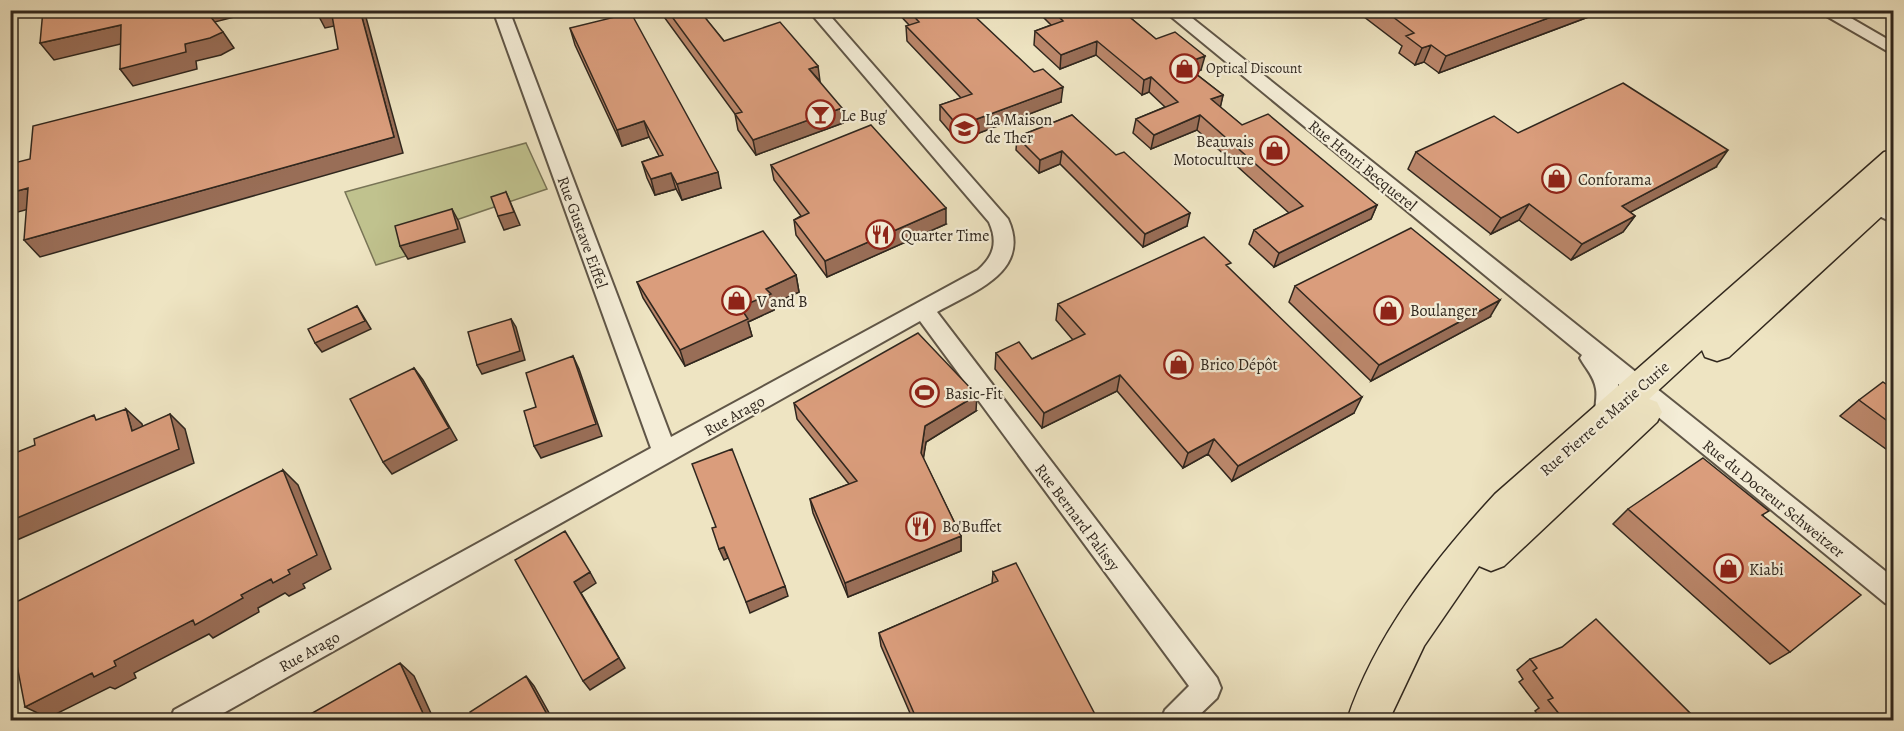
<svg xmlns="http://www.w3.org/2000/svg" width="1904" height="731" viewBox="0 0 1904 731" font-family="Alegreya,serif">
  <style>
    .green { fill: #c0c28e; stroke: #787456; stroke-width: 1.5 }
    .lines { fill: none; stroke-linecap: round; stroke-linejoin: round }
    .street-casing { stroke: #605647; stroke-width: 4 }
    .primary-casing { stroke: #30271e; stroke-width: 3 }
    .street { fill: #f4edd7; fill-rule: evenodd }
    .primary { fill: #eee4c2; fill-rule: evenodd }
    .wall { fill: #bb876b; stroke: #30271e; stroke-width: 1.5 }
    .shaded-wall { fill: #996e57; stroke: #30271e; stroke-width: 1.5 }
    .building { fill: #da9d7c; stroke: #30271e; stroke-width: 1.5 }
    .labels { text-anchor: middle; stroke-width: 4.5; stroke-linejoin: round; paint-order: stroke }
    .far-poi-label { font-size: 14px; fill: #30271e; stroke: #f4edd7; text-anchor: start }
    .poi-label { font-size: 16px; fill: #30271e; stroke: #f4edd7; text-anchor: start }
    .street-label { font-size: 16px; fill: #30271e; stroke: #f4edd7 }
  </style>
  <rect width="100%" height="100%" fill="#eee4c2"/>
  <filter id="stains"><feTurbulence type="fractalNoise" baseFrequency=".00333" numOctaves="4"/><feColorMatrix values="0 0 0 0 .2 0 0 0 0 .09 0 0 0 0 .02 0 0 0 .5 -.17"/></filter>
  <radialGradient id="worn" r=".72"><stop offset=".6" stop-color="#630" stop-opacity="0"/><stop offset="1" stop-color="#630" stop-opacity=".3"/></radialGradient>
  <!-- green -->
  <path class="green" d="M526 143 547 189 409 236 406 256 376 265 345 192Z"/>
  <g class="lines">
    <defs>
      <path id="street" d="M493 10H509L671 437 978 270C994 256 998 242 989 222L808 10H825L1008 219C1032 272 974 291 937 312L1217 678 1221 688 1217 698 1194 720H1161L1165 710 1189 686 920 321 211 720H170L174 710 651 448Z
        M1163 10H1182L1894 578V606L1885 603 1618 384 1619 408 1614 423 1606 426 1598 423C1592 412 1598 400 1596 389 1594 376 1586 369 1580 358L1582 355Z
        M1816 10H1837L1894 43V55Z
        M1860 192 1894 207V223L1853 204 1850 199 1853 194Z"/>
      <path id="primary" d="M1894 150V175L1888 180 1894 178V205L1729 357 1717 361 1705 357 1702 350 1649 399 1657 402 1662 412 1657 422 1504 566 1491 571 1479 566 1424 646 1389 720H1347C1375 635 1435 559 1495 494L1884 152Z"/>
    </defs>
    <!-- street casing -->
    <use href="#street" class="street-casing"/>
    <!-- primary casing -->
    <use href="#primary" class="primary-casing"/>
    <!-- street -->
    <use href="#street" class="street"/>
    <!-- primary -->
    <use href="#primary" class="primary"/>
  </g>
  <!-- wall -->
  <path class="wall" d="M659 10H704L700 12 724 41 819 81 843 123 756 155 738 130 735 114Z
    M895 10H968L1061 102 958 141 940 120V105L961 98 907 41 906 26 909 25Z
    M1036 10H1121L1156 39 1201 70 1195 73 1223 95 1220 107 1242 125 1377 205 1371 219 1274 267 1249 244 1254 230 1289 213 1197 130 1151 149 1133 133 1136 119 1165 107 1149 92 1142 95 1096 55 1060 69 1034 45 1035 31 1051 25Z
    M1355 10H1607L1439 73 1424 62 1415 65 1399 53 1402 46Z
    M570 28 721 188 682 200 676 189 655 195 647 178 642 162 659 156 649 137 622 146 575 45Z
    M1072 115 1187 226 1143 247 1060 164 1039 173 1016 150 1017 137Z
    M1518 133 1716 167 1630 212 1635 216 1623 232 1571 260 1519 220 1491 234 1408 169 1416 152Z
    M771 165 946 224 827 277 796 235 794 220 801 216 774 180Z
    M1229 269 1354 413 1232 481 1208 454 1183 468 1117 391 1042 428 995 369 996 353 1032 359 1073 340 1056 320 1058 304Z
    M796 275 799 292 773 304 774 310 748 322 752 336 685 366 643 298 637 282Z
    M1295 286 1490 317 1371 381 1289 302Z
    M1893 389V454L1840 416 1859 400Z
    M794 403 976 411 926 442 923 458 961 536V551L848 597 813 513 810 499 849 484 797 419Z
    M1628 509 1763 515 1790 652 1770 664 1613 524Z
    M993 572 1098 720H913L881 646 879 633 992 584Z
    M1530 659 1694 720H1542L1535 711 1539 708 1519 682 1523 679 1517 670Z"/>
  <!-- shaded-wall -->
  <path class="shaded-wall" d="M204 10H262L211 23Z
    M319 10H331L339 25 325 28 316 11Z
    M360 10H364L403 153 40 257 24 240 394 137Z
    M1570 10H1607L1439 73 1446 56Z
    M121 25 133 41 54 60 40 43Z
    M223 32 234 48 221 55 196 61 197 69 133 86 120 69 185 44Z
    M1097 41 1096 55 1060 69 1061 55Z
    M1431 45 1424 62 1415 65 1422 48Z
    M1205 56 1201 70 1180 79 1183 64Z
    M818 66 820 81 809 69Z
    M1151 77 1149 92 1142 95 1144 80Z
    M1063 87 1061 102 958 141V126Z
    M1223 95 1220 109 1211 99Z
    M842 108 843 123 756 155 753 140Z
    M1200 115 1197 130 1151 149 1154 135Z
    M644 121 649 137 622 146 617 130Z
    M1728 150 1716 167 1610 223 1622 206Z
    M1062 151 1060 164 1039 173 1040 160Z
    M718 172 721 188 682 200 677 184Z
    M671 173 676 189 655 195 651 179Z
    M28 188 43 205 18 212 10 203V193Z
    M506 192 520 225 504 230 498 216Z
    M1529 204 1519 220 1491 234 1501 218Z
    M1377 205 1371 219 1274 267 1279 253Z
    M946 208V224L827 277 825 261Z
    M452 209 459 222 465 242 408 259 400 246Z
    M1190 213 1187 226 1143 247 1145 234Z
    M1635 216 1623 232 1571 260 1582 244Z
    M796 275 799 292 773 304 774 310 748 322 752 336 685 366 680 350 766 289Z
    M1500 300 1490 317 1371 381 1379 365Z
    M357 306 371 329 322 352 315 343Z
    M511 319 516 327 525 360 482 374 477 365Z
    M573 356 579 369 602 436 541 458 534 446Z
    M414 368 423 380 457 440 392 474 383 462Z
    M1120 375 1117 391 1042 428 1044 413Z
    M977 395 976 411 926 442 922 468 921 453 925 426Z
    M1362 397 1354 413 1232 481 1238 466Z
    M126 409 142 424 148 445 132 431Z
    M170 414 185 429 194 463 10 543V521Z
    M1214 439 1208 454 1183 468 1188 453Z
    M283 470 298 485 331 569 303 584 305 588 289 596 285 593 258 608 259 612 213 638 209 634 134 673 136 678 115 689 110 687 48 718 25 707 288 570Z
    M961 536V551L848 597 845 583Z
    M724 547 728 558 724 560 719 549Z
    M590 572 596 583 581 593 625 668 590 690 583 681 574 582Z
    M785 586 788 596 750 613 746 602Z
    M400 663 414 676 434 720H426Z
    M526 676 534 686 553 720H550Z"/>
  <!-- building -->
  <path class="building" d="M43 10H205L223 32 210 38 185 44 186 52 120 69 121 25 40 43Z
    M331 10H360L394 137 24 240 28 188 10 193V164L30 159 33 126 338 49Z
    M667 10H699L724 41 780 22 818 66 809 69 842 108 753 140 735 114 742 112Z
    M908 10H968L1034 72 1043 69 1063 87 958 126 940 105 972 94 906 26 919 22Z
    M1052 10H1121L1156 39 1175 32 1205 56 1183 64 1223 95 1211 99 1242 125 1268 114 1377 205 1279 253 1254 230 1303 206 1200 115 1154 135 1136 119 1178 102 1151 77 1144 80 1097 41 1061 55 1035 31 1063 21Z
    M1384 10H1570L1446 56 1431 45 1422 48 1406 36 1414 33Z
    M631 13 718 172 677 184 671 173 651 179 642 162 663 155 644 121 617 130 570 28Z
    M1623 83 1728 150 1622 206 1635 216 1582 244 1529 204 1501 218 1416 152 1494 116 1518 133Z
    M1072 115 1116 155 1124 152 1190 213 1145 234 1062 151 1040 160 1017 137Z
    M871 125 946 208 825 261 794 220 809 213 771 165Z
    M506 192 514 212 498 216 491 197Z
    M452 209 458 229 400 246 395 226Z
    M1411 228 1500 300 1379 365 1295 286Z
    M763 231 796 275 766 289 771 294 740 307 748 319 680 350 637 282Z
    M1204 237 1231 263 1226 265 1362 397 1238 466 1214 439 1188 453 1120 375 1044 413 996 353 1019 342 1032 359 1085 334 1058 304Z
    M357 306 365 321 315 343 308 329Z
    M511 319 520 351 477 365 468 332Z
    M918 333 977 395 925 426 921 453 961 536 845 583 810 499 857 481 794 403Z
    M573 356 596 424 534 446 524 411 536 407 526 373Z
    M414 368 449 428 383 462 350 399Z
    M1883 382 1893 389V425L1859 400Z
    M126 409 132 431 170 414 179 449 10 521V455L35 445 34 439 94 415 96 420Z
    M732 449 785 586 746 602 724 547 719 549 712 528 716 527 692 464Z
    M1703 458 1769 511 1762 515 1861 595 1790 652 1628 509Z
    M283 470 317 555 288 570 290 574 273 583 271 579 241 595 243 598 195 625 193 620 114 661 116 666 94 677 92 673 25 707 10 629V605Z
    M565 531 590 572 574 582 619 658 583 681 515 560Z
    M1016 563 1098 720H917L879 633 998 581 993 572Z
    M1596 619 1695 718 1694 720H1564L1548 700 1553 698 1533 671 1537 668 1530 659 1562 647Z
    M400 663 426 720H300Z
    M526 676 550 720H474L470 712Z"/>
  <!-- icons -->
  <defs>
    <symbol id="shop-ring" viewBox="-11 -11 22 22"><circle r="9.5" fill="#f4edd7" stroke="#8f2418" stroke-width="1.5"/><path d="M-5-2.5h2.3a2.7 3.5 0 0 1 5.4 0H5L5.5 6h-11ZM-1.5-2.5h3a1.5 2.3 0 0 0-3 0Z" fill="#8f2418"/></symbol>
    <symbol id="bar-ring" viewBox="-11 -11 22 22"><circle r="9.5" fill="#f4edd7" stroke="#8f2418" stroke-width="1.5"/><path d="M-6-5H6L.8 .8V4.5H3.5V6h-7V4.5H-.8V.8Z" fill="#8f2418"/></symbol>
    <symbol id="school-ring" viewBox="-11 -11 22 22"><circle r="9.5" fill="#f4edd7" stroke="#8f2418" stroke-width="1.5"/><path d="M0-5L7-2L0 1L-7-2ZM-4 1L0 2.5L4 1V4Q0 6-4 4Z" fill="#8f2418"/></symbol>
    <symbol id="restaurant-ring" viewBox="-11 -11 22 22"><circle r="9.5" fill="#f4edd7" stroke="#8f2418" stroke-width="1.5"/><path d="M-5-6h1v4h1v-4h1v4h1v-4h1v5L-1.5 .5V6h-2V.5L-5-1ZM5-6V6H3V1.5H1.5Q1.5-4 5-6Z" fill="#8f2418"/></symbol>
    <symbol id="stadium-ring" viewBox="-11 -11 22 22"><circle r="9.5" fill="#f4edd7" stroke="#8f2418" stroke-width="1.5"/><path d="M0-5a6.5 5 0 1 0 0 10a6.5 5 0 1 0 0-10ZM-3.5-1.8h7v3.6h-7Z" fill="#8f2418"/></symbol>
  </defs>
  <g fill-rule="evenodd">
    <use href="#shop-ring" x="1168" y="52" width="33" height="33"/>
    <use href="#bar-ring" x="804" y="98" width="33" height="33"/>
    <use href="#school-ring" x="948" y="112" width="33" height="33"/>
    <use href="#shop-ring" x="1258" y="134" width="33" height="33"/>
    <use href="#shop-ring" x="1540" y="162" width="33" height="33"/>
    <use href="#restaurant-ring" x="864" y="218" width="33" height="33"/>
    <use href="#shop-ring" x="720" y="284" width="33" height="33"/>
    <use href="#shop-ring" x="1372" y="294" width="33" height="33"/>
    <use href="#shop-ring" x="1162" y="348" width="33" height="33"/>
    <use href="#stadium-ring" x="908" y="376" width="33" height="33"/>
    <use href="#restaurant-ring" x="904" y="510" width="33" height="33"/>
    <use href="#shop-ring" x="1712" y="552" width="33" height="33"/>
  </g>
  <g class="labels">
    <!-- far-poi labels -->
    <g class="far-poi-label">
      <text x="1206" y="73">Optical Discount</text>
    </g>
    <!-- poi labels -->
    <g class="poi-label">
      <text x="841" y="121">Le Bug'</text>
      <text x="985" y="125">La Maison<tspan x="985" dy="18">de Ther</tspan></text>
      <text x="1254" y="147" text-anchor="end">Beauvais<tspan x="1254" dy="18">Motoculture</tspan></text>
      <text x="1578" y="185">Conforama</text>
      <text x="901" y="241">Quarter Time</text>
      <text x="757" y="307">V and B</text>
      <text x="1410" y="316">Boulanger</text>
      <text x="1200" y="370">Brico Dépôt</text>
      <text x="945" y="399">Basic-Fit</text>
      <text x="942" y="532">Bo'Buffet</text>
      <text x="1749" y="575">Kiabi</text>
    </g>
    <!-- street labels -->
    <g class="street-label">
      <text transform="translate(1363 165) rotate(39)" y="6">Rue Henri Becquerel</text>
      <text transform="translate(583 232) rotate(70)" y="6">Rue Gustave Eiffel</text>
      <text transform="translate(734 415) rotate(-29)" y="6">Rue Arago</text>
      <text transform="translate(1604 418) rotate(-41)" y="6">Rue Pierre et Marie Curie</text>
      <text transform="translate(1774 498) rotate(39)" y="6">Rue du Docteur Schweitzer</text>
      <text transform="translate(1078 517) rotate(53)" y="6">Rue Bernard Palissy</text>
      <text transform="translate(309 651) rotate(-29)" y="6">Rue Arago</text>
    </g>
  </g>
  <!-- margin -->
  <rect width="1904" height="731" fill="none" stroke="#eee4c2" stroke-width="36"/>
  <rect x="12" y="12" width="1880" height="707" fill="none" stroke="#30271e" stroke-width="3"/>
  <rect x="18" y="18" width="1868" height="695" fill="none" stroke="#30271e" stroke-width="1.5"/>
  <rect width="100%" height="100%" filter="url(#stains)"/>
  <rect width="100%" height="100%" fill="url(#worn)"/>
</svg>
